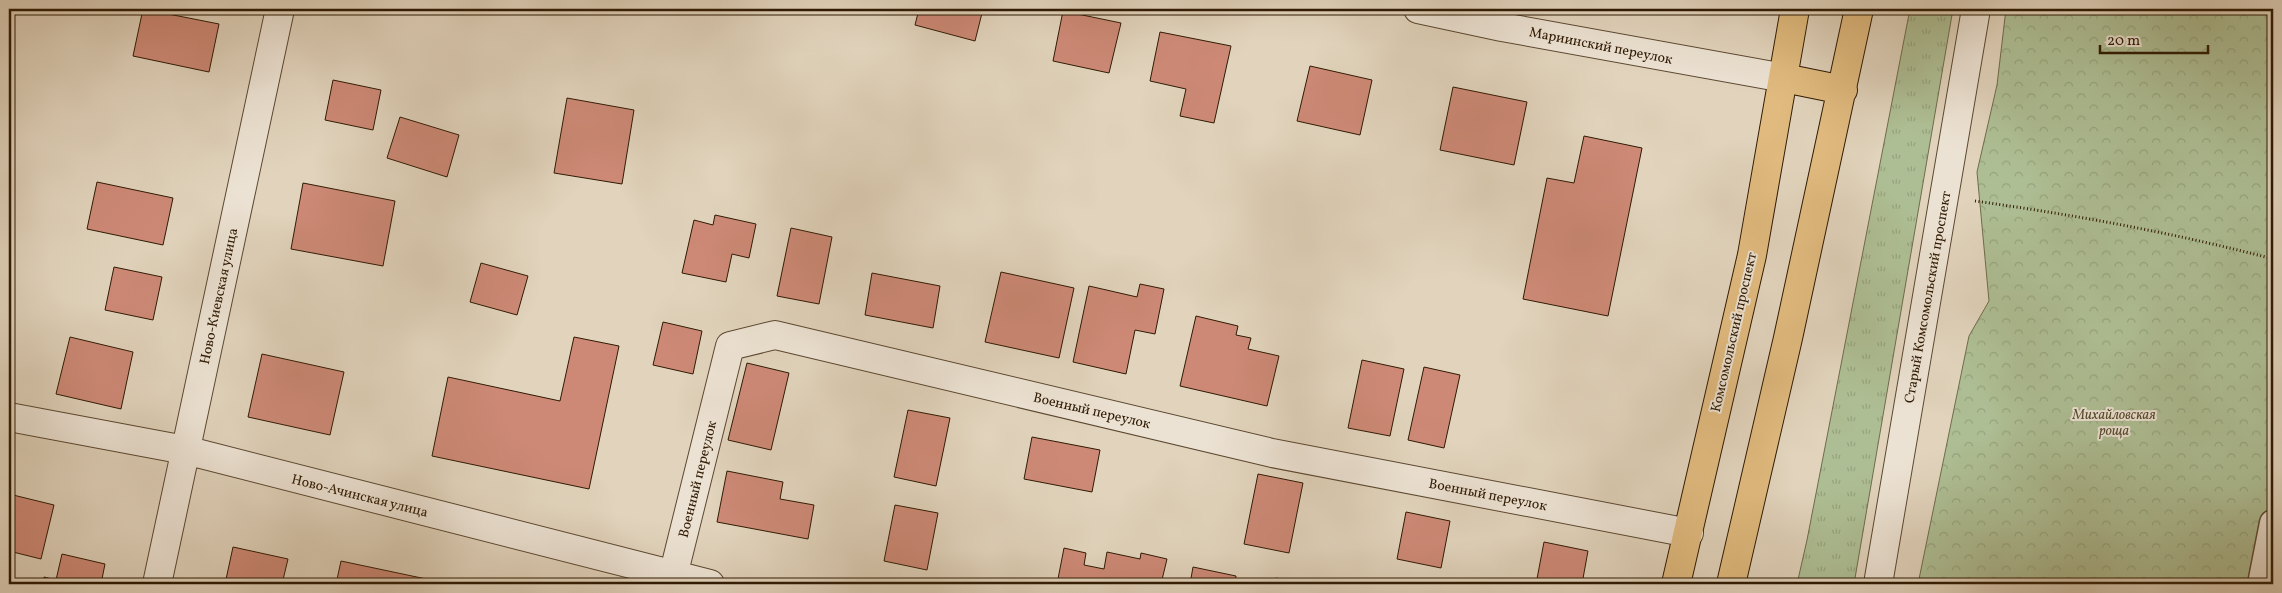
<svg xmlns="http://www.w3.org/2000/svg" width="2282" height="593" viewBox="0 0 2282 593" font-family="Vollkorn,serif">
  <style>
    .grass { fill: url(#grass-tufts); stroke: #6e6c4c }
    .forest { fill: url(#forest-crowns); stroke: #6e6c4c }
    .building { fill: #cd8976; stroke: #2f1a03 }
    .lines { fill: none; stroke-linecap: round; stroke-linejoin: round }
    .pedestrian-casing { stroke: #5c4831; stroke-width: 29 }
    .minor-casing { stroke: #5c4831; stroke-width: 30 }
    .tertiary-casing { stroke: #5c4831; stroke-width: 30 }
    .primary-casing { stroke: #2f1a03; stroke-width: 30 }
    .path { stroke: #2f1a03; stroke-width: 3; stroke-dasharray: 1 2.5; stroke-linecap: butt }
    .pedestrian { stroke: #ece2d3; stroke-width: 26 }
    .minor { stroke: #ece2d3; stroke-width: 28 }
    .tertiary { stroke: #ece2d3; stroke-width: 28 }
    .primary { stroke: #e0ba7e; stroke-width: 28 }
    .labels { text-anchor: middle; stroke-width: 4; stroke-linejoin: round; paint-order: stroke }
    .street-label { font-size: 14px; fill: #2f1a03; stroke: #ece2d3 }
    .park-label { font-size: 14px; font-style: italic; fill: #554b2e; stroke: #ece2d3 }
  </style>
  <defs>
    <pattern id="grass-tufts" width="24" height="20" patternUnits="userSpaceOnUse" patternTransform="scale(1.25)"><rect width="24" height="20" fill="#aebe94"/><path d="M3 7l-1-3M5 7V3M7 7l1-3M15 17l-1-3M17 17v-4M19 17l1-3" fill="none" stroke="#96a37e"/></pattern>
    <pattern id="forest-crowns" width="20" height="18" patternUnits="userSpaceOnUse" patternTransform="scale(1.25)"><rect width="20" height="18" fill="#aebe94"/><path d="M2 6a3 3 0 1 1 6 0M12 15a3 3 0 1 1 6 0" fill="none" stroke="#96a37e"/></pattern>
  </defs>
  <rect width="100%" height="100%" fill="#e1d3bc"/>
  <filter id="stains"><feTurbulence type="fractalNoise" baseFrequency=".004" numOctaves="4"/><feColorMatrix values="0 0 0 0 .2 0 0 0 0 .09 0 0 0 0 .02 0 0 0 .5 -.17"/></filter>
  <radialGradient id="worn" r=".72"><stop offset=".6" stop-color="#630" stop-opacity="0"/><stop offset="1" stop-color="#630" stop-opacity=".3"/></radialGradient>
  <!-- grass -->
  <path class="grass" d="M1910 9H1953L1854 584H1797L1807 540Z"/>
  <!-- forest -->
  <path class="forest" d="M2006 9H2273V584H1918L1969 336 1989 301 1977 172 1997 85Z"/>
  <!-- building -->
  <path class="building" d="M143 9 219 24 209 72 133 56Z
    M919 9H983L975 41 915 25Z
    M1063 11 1121 23 1109 73 1053 61Z
    M1160 32 1231 46 1214 123 1180 116 1186 89 1150 81Z
    M1310 66 1372 80 1360 135 1297 121Z
    M333 80 381 90 373 130 325 120Z
    M1453 87 1527 102 1514 165 1440 150Z
    M567 98 634 110 622 184 554 173Z
    M400 117 459 135 447 177 387 158Z
    M1584 136 1642 148 1608 316 1523 299 1547 178 1574 183Z
    M97 182 173 198 163 245 87 229Z
    M303 183 395 201 383 266 291 249Z
    M715 215 756 224 749 258 732 254 726 282 682 273 694 220 713 225Z
    M791 228 832 237 819 304 777 296Z
    M481 263 528 276 517 315 470 302Z
    M114 267 162 277 153 320 105 310Z
    M1001 272 1074 288 1059 358 985 342Z
    M872 273 940 286 933 328 865 315Z
    M1140 284 1164 289 1155 334 1135 330 1126 374 1073 362 1089 286 1137 297Z
    M1196 316 1238 326 1236 335 1251 338 1248 349 1279 356 1267 406 1180 386Z
    M663 322 702 331 693 374 653 365Z
    M70 337 133 352 121 409 56 394Z
    M574 337 619 346 589 489 432 456 448 377 560 401Z
    M262 354 344 372 330 435 248 417Z
    M1362 360 1404 369 1390 436 1348 428Z
    M747 363 789 373 771 450 728 440Z
    M1424 367 1460 375 1444 448 1408 440Z
    M908 410 950 418 936 486 894 477Z
    M1032 437 1100 450 1092 492 1024 479Z
    M727 471 783 482 780 499 814 505 808 539 717 522Z
    M1258 474 1303 483 1289 553 1244 544Z
    M9 494 54 505 41 559 9 551Z
    M895 505 938 513 927 570 884 561Z
    M1406 512 1450 521 1441 568 1397 559Z
    M1544 542 1588 551 1582 584H1536Z
    M233 547 288 559 282 584H225Z
    M1064 548 1086 553 1084 565 1104 569 1107 552 1140 559 1141 553 1167 559 1161 584H1057Z
    M62 554 105 564 101 584H43L44 577 56 580Z
    M341 561 450 584H336Z
    M1193 567 1236 576 1235 584H1190Z
    M1276 578 1306 584H1275Z"/>
  <g class="lines">
    <defs>
      <path id="pedestrian" d="M2261 584 2273 523"/>
      <path id="minor" d="M9 417 185 450 710 584
        M673 576 730 346 775 335 1272 453 1689 533
        M157 584 280 9
        M1878 584 1976 9"/>
      <path id="tertiary" d="M1418 9 1502 27 1784 78"/>
      <path id="primary" d="M1784 78 1843 90
        M1676 584 1752 255 1795 9
        M1731 584 1788 338 1859 9"/>
    </defs>
    <!-- pedestrian casing -->
    <use href="#pedestrian" class="pedestrian-casing"/>
    <!-- minor casing -->
    <use href="#minor" class="minor-casing"/>
    <!-- tertiary casing -->
    <use href="#tertiary" class="tertiary-casing"/>
    <!-- primary casing -->
    <use href="#primary" class="primary-casing"/>
    <!-- path -->
    <path class="path" d="M1975 201C2075 215 2175 233 2273 259"/>
    <!-- pedestrian -->
    <use href="#pedestrian" class="pedestrian"/>
    <!-- minor -->
    <use href="#minor" class="minor"/>
    <!-- tertiary -->
    <use href="#tertiary" class="tertiary"/>
    <!-- primary -->
    <use href="#primary" class="primary"/>
  </g>
  <g class="labels">
    <!-- street labels -->
    <g class="street-label">
      <text transform="translate(1601 45) rotate(11)" y="5">Мариинский переулок</text>
      <text transform="translate(218 296) rotate(-78)" y="5">Ново-Киевская улица</text>
      <text transform="translate(1927 297) rotate(-80)" y="5">Старый Комсомольский проспект</text>
      <text transform="translate(1733 332) rotate(-77)" y="5">Комсомольский проспект</text>
      <text transform="translate(1092 410) rotate(13)" y="5">Военный переулок</text>
      <text transform="translate(697 479) rotate(-76)" y="5">Военный переулок</text>
      <text transform="translate(1488 494) rotate(11)" y="5">Военный переулок</text>
      <text transform="translate(360 495) rotate(14)" y="5">Ново-Ачинская улица</text>
    </g>
    <!-- park labels -->
    <g class="park-label">
      <text x="2114" y="419">Михайловская<tspan x="2114" dy="16">роща</tspan></text>
    </g>
  </g>
  <!-- margin -->
  <rect width="2282" height="593" fill="none" stroke="#e1d3bc" stroke-width="30"/>
  <rect x="10" y="10" width="2262" height="573" fill="none" stroke="#2f1a03" stroke-width="2.5"/>
  <rect x="15" y="15" width="2252" height="563" fill="none" stroke="#2f1a03"/>
  <!-- scale -->
  <path d="M2100 45v8h108v-8" fill="none" stroke="#2f1a03" stroke-width="2.5"/>
  <text x="2107" y="45" font-size="15" fill="#2f1a03" stroke="#ece2d3" stroke-width="4" paint-order="stroke">20 m</text>
  <rect width="100%" height="100%" filter="url(#stains)"/>
  <rect width="100%" height="100%" fill="url(#worn)"/>
</svg>
